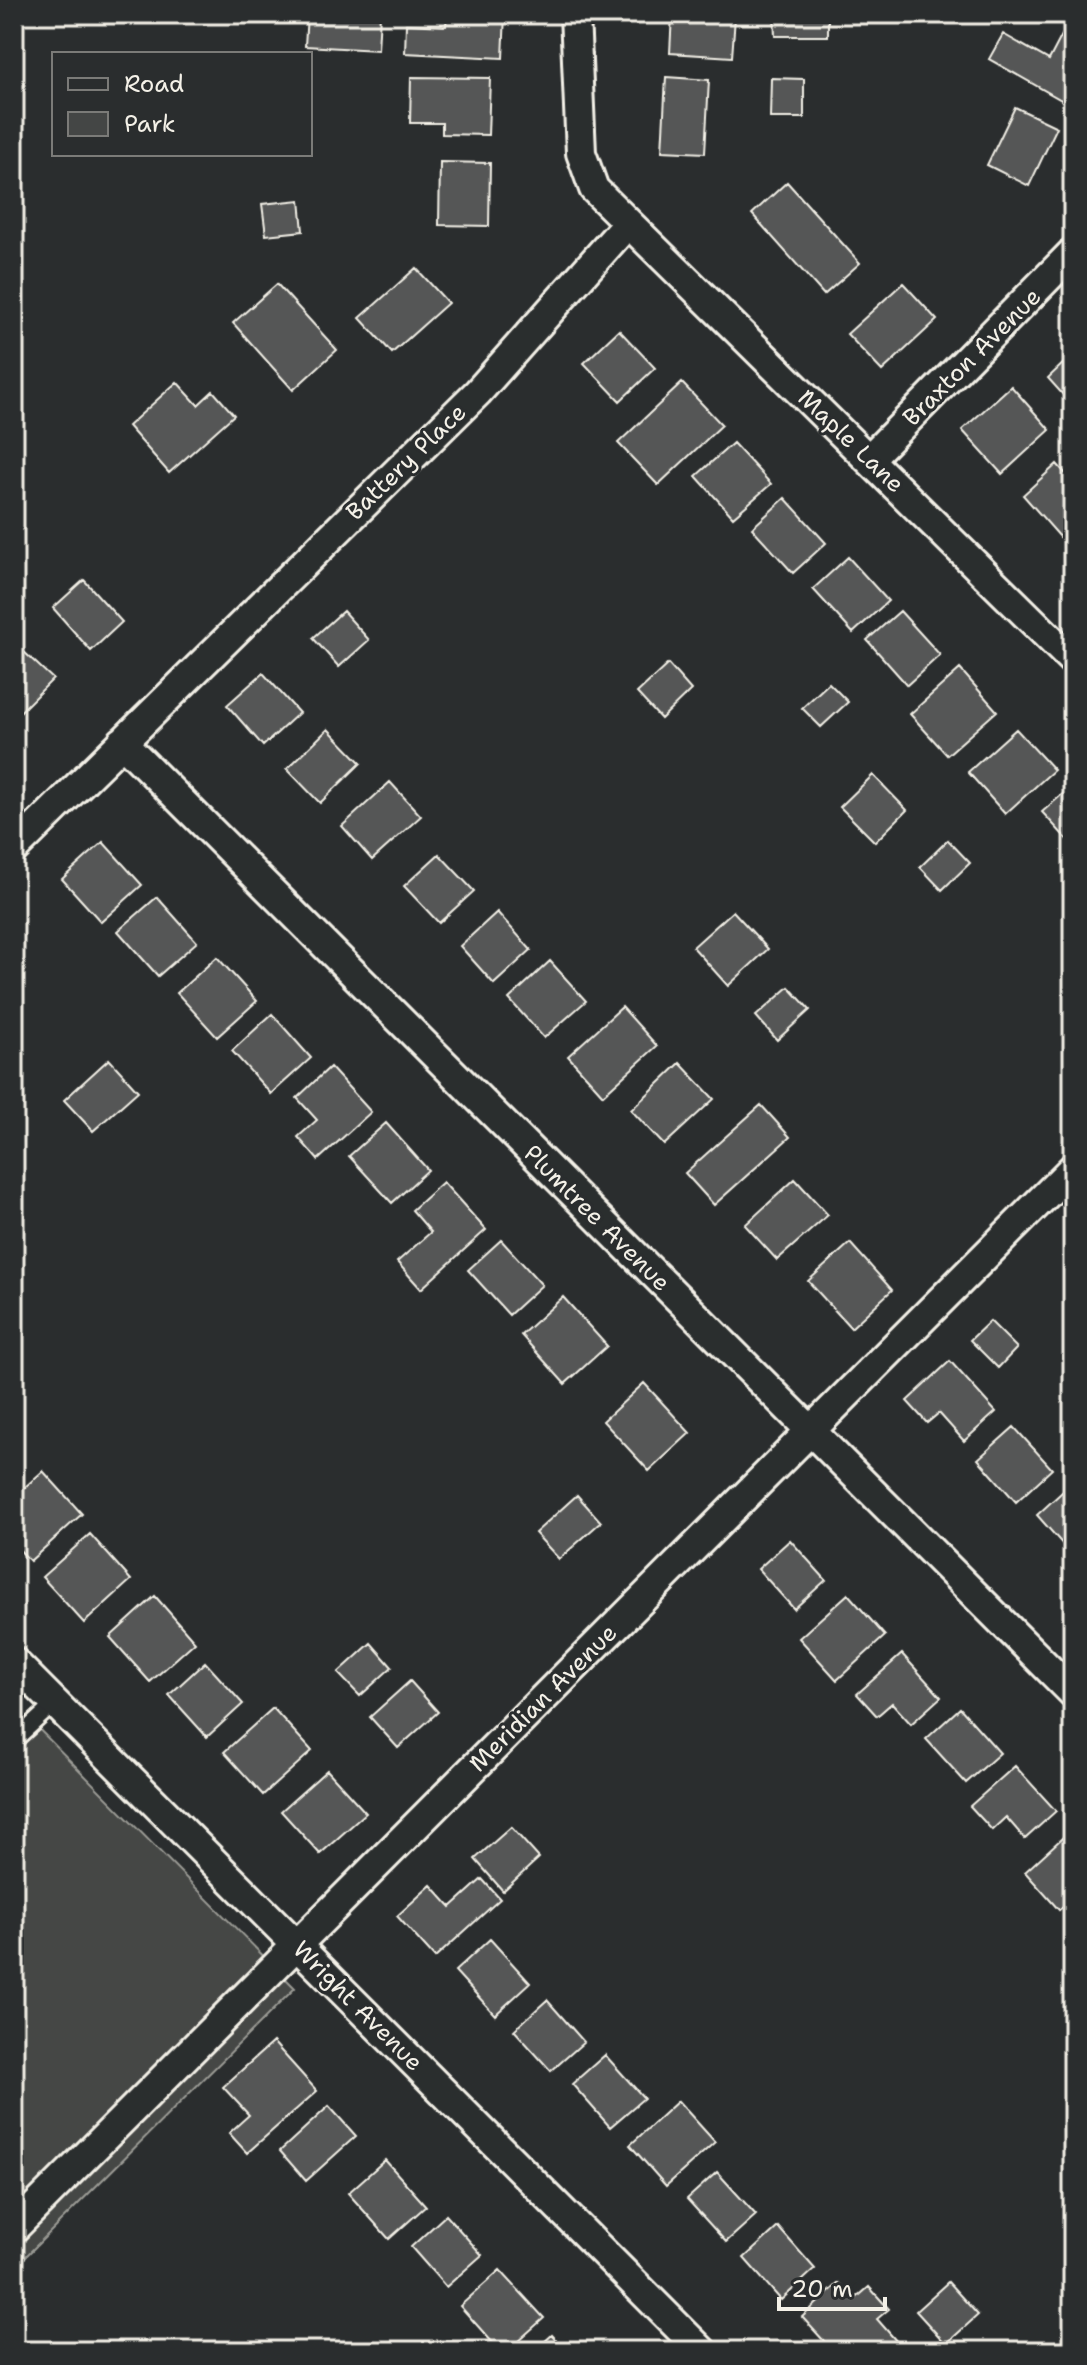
<svg xmlns="http://www.w3.org/2000/svg" width="1087" height="2365" viewBox="0 0 1087 2365" font-family="'Shantell Sans',sans-serif">
  <style>
    .green { fill: #444645; stroke: #9c9c96; stroke-width: 2 }
    .building { fill: #555756; stroke: #f4f1e8; stroke-width: 2 }
    .lines { fill: none; stroke-linecap: round; stroke-linejoin: round }
    .service-casing { stroke: #f4f1e8; stroke-width: 20 }
    .minor-casing { stroke: #f4f1e8; stroke-width: 34 }
    .service { stroke: #2a2d2e; stroke-width: 14 }
    .minor { stroke: #2a2d2e; stroke-width: 28 }
    .labels { text-anchor: middle; stroke-width: 6; stroke-linejoin: round; paint-order: stroke }
    .street-label { font-size: 24px; fill: #f4f1e8; stroke: #2a2d2e }
  </style>
  <rect width="100%" height="100%" fill="#2a2d2e"/>
  <filter id="ink" filterUnits="userSpaceOnUse"><feTurbulence type="fractalNoise" baseFrequency=".0125" numOctaves="2"/><feDisplacementMap in="SourceGraphic" scale="16" xChannelSelector="R" yChannelSelector="G"/><feConvolveMatrix kernelMatrix="1 2 1 2 8 2 1 2 1" color-interpolation-filters="sRGB"/></filter>
  <g filter="url(#ink)">
    <!-- green -->
    <path class="green" d="M14 1704 295 1988 14 2268Z"/>
    <!-- building -->
    <path class="building" d="M307 14H380L378 50 305 46Z
      M447 14H505L503 58 405 53 406 24 446 26Z
      M672 14 735 17 732 57 670 53Z
      M774 14H828V36H775Z
      M1073 14V25L1056 15 1057 14Z
      M1003 34 1049 60 1062 35 1073 41 1072 106 989 59Z
      M411 77 490 78 488 135 442 134V123H410Z
      M666 77 709 80 705 153 662 151Z
      M771 78 804 79V118H770Z
      M1015 107 1057 127 1029 186 987 165Z
      M440 162 490 163 489 226 439 225Z
      M787 182 860 263 824 295 752 214Z
      M300 200 303 231 266 235 262 204Z
      M416 268 448 303 392 353 360 318Z
      M903 283 937 320 882 371 847 334Z
      M277 284 337 350 293 390 233 323Z
      M619 330 655 368 620 401 584 363Z
      M1069 358 1073 363V406L1048 378Z
      M177 382 198 405 213 391 234 415 169 473 128 426Z
      M682 383 722 425 658 485 618 443Z
      M1011 386 1050 430 1002 474 962 430Z
      M733 443 771 484 733 517 696 476Z
      M1057 464 1073 482V528L1061 538 1023 495Z
      M785 498 826 543 793 573 752 528Z
      M848 557 888 601 853 633 813 589Z
      M84 580 122 622 91 651 53 608Z
      M343 611 369 640 339 667 313 638Z
      M900 611 940 655 907 685 867 640Z
      M23 651 53 679 19 713 14 709V660Z
      M668 664 691 690 661 719 637 693Z
      M960 669 997 711 947 755 910 714Z
      M263 673 299 713 263 746 227 705Z
      M829 683 848 702 821 727 802 708Z
      M328 729 361 763 320 803 287 769Z
      M1016 729 1054 770 1005 814 968 772Z
      M873 775 907 810 875 842 840 807Z
      M390 782 421 816 372 860 342 826Z
      M1073 785V846L1042 812Z
      M948 840 970 863 942 890 920 867Z
      M103 842 142 885 101 922 62 879Z
      M439 854 474 891 439 923 404 886Z
      M157 897 197 942 158 976 118 931Z
      M733 911 768 949 728 986 693 947Z
      M497 912 531 950 494 984 460 946Z
      M217 957 257 1001 217 1037 177 993Z
      M550 961 586 1001 544 1038 509 999Z
      M789 987 810 1010 777 1040 756 1016Z
      M622 1007 657 1046 603 1095 568 1056Z
      M272 1014 311 1058 271 1094 232 1051Z
      M109 1059 138 1091 93 1131 64 1100Z
      M680 1063 714 1099 664 1145 631 1110Z
      M330 1067 371 1112 318 1160 298 1137 317 1120 297 1098Z
      M761 1105 790 1137 714 1205 685 1173Z
      M386 1123 428 1170 392 1203 349 1156Z
      M795 1179 828 1215 777 1260 745 1225Z
      M443 1182 486 1230 421 1289 397 1262 431 1232 412 1210Z
      M501 1240 542 1285 509 1315 468 1270Z
      M850 1243 892 1290 851 1328 808 1281Z
      M563 1297 607 1346 565 1384 521 1335Z
      M990 1321 1017 1348 998 1368 970 1340Z
      M950 1361 996 1412 964 1441 939 1413 927 1423 907 1401Z
      M644 1383 690 1433 649 1471 603 1421Z
      M1014 1427 1052 1469 1016 1502 978 1459Z
      M43 1471 82 1514 30 1561 14 1544V1497Z
      M1073 1482V1556L1037 1515Z
      M577 1495 601 1522 559 1559 535 1533Z
      M90 1534 131 1580 84 1623 42 1577Z
      M790 1540 826 1580 794 1609 758 1569Z
      M848 1594 885 1636 837 1680 799 1638Z
      M155 1596 195 1642 150 1682 110 1637Z
      M371 1643 392 1667 360 1696 338 1673Z
      M902 1654 941 1697 911 1724 892 1703 877 1716 857 1694Z
      M205 1662 243 1704 207 1737 169 1695Z
      M410 1681 438 1712 398 1748 370 1717Z
      M273 1708 312 1751 263 1795 224 1752Z
      M960 1708 1000 1753 966 1783 926 1739Z
      M1015 1766 1056 1811 1025 1839 1006 1817 992 1830 970 1806Z
      M327 1770 366 1813 320 1854 281 1811Z
      M511 1827 539 1858 503 1891 475 1859Z
      M1073 1828V1898L1059 1910 1025 1872Z
      M482 1879 500 1899 435 1958 397 1916 431 1885 451 1907Z
      M490 1939 530 1983 495 2015 455 1971Z
      M547 2000 584 2042 551 2071 514 2030Z
      M273 2042 317 2091 247 2153 229 2133 249 2115 223 2087Z
      M605 2055 644 2098 610 2127 572 2084Z
      M678 2101 715 2142 666 2186 630 2145Z
      M329 2106 356 2136 306 2181 280 2151Z
      M385 2160 426 2206 389 2239 348 2193Z
      M717 2172 756 2215 726 2242 687 2199Z
      M446 2215 482 2255 446 2287 411 2247Z
      M778 2227 815 2269 781 2300 744 2258Z
      M500 2270 544 2318 507 2351H500L460 2306Z
      M948 2282 978 2315 946 2344 916 2311Z
      M839 2283 854 2300 869 2287 889 2309 877 2319 898 2343 889 2351H880L875 2346 870 2351H833L802 2317Z
      M552 2335 567 2351H534Z"/>
    <g class="lines">
      <defs>
        <path id="service" d="M14 1741 55 1703"/>
        <path id="minor" d="M575 14 581 153 594 189 1073 661
          M869 459 1073 252
          M122 742 1073 1693
          M14 849 478 392 628 223
          M14 1662 702 2351
          M14 2228 1073 1168"/>
      </defs>
      <!-- service casing -->
      <use href="#service" class="service-casing"/>
      <!-- minor casing -->
      <use href="#minor" class="minor-casing"/>
      <!-- service -->
      <use href="#service" class="service"/>
      <!-- minor -->
      <use href="#minor" class="minor"/>
    </g>
  </g>
  <g class="labels">
    <!-- street labels -->
    <g class="street-label">
      <text transform="translate(972 357) rotate(-45)" y="8">Braxton Avenue</text>
      <text transform="translate(851 441) rotate(44)" y="8">Maple Lane</text>
      <text transform="translate(406 462) rotate(-44)" y="8">Battery Place</text>
      <text transform="translate(597 1218) rotate(45)" y="8">Plumtree Avenue</text>
      <text transform="translate(543 1698) rotate(-45)" y="8">Meridian Avenue</text>
      <text transform="translate(358 2006) rotate(45)" y="8">Wright Avenue</text>
    </g>
  </g>
  <!-- margin -->
  <rect width="1087" height="2365" fill="none" stroke="#2a2d2e" stroke-width="48"/>
  <rect x="24" y="24" width="1039" height="2317" fill="none" stroke="#f4f1e8" stroke-width="3" filter="url(#ink)"/>
  <!-- legend -->
  <rect x="52" y="52" width="260" height="104" fill="#2a2d2e" stroke="#7b7b78" stroke-width="2"/>
  <rect x="68" y="78" width="40" height="12" fill="#2a2d2e" stroke="#7b7b78" stroke-width="2"/>
  <text x="124" y="92" font-size="24" fill="#f4f1e8">Road</text>
  <rect x="68" y="112" width="40" height="24" fill="#444645" stroke="#7b7b78" stroke-width="2"/>
  <text x="124" y="132" font-size="24" fill="#f4f1e8">Park</text>
  <!-- scale -->
  <path d="M779 2297v12h106v-12" fill="none" stroke="#f4f1e8" stroke-width="4"/>
  <text x="791" y="2297" font-size="24" fill="#f4f1e8" stroke="#2a2d2e" stroke-width="6" paint-order="stroke">20 m</text>
</svg>
